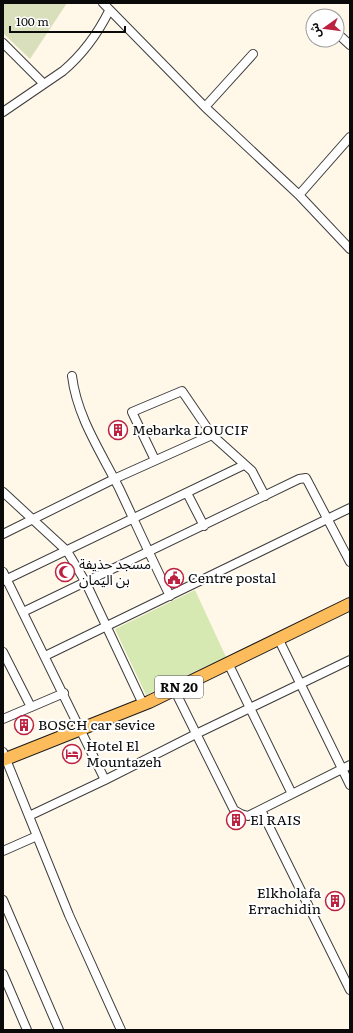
<svg xmlns="http://www.w3.org/2000/svg" width="353" height="1033" viewBox="0 0 353 1033" font-family="Literata,'Noto Sans Arabic',serif">
  <style>
    .green { fill: #d7e9b2 }
    .cemetery { fill: #d9dfba }
    .lines { fill: none; stroke-linecap: round; stroke-linejoin: round }
    .street-casing { stroke: #3d3d3d; stroke-width: 10 }
    .primary-casing { stroke: #1b1b1b; stroke-width: 14 }
    .street { stroke: #fff; stroke-width: 8 }
    .primary { stroke: #fcbc5b; stroke-width: 12 }
    .labels { text-anchor: middle; stroke-width: 4; stroke-linejoin: round; paint-order: stroke }
    .shield { fill: #fff; stroke: #545454; stroke-width: 1 }
    .shield-label { font-size: 13px; font-weight: bold; fill: #0a0a0a }
    .poi-label { font-size: 14px; fill: #0a0a0a; stroke: #fff; text-anchor: start }
  </style>
  <rect width="100%" height="100%" fill="#fff7e8"/>
  <!-- green -->
  <path class="green" d="M195 590 226 657 146 695 115 629Z"/>
  <!-- cemetery -->
  <path class="cemetery" d="M3 3H67L30 59 3 33Z"/>
  <g class="lines">
    <defs>
      <path id="street" d="M103 3 205 107 299 195 350 249
        M337 33 350 45
        M3 43 44 84
        M205 107 253 54
        M3 112 63 71C83 54 97 35 109 11
        M299 195 350 137
        M72 376C77 417 101 452 119 488 136 524 152 560 170 596
        M155 460 132 412 182 391 212 435 252 471 265 496
        M3 492 67 551 86 583 143 704
        M187 493 204 526
        M3 534 114 479 212 435
        M3 572 105 780 29 816
        M3 581 244 465
        M23 612 299 479 306 478 350 562
        M278 638 350 785
        M3 652 31 707
        M45 656 350 508
        M228 663 292 794
        M174 689 234 810 241 814 248 816 350 765
        M3 719 64 693
        M3 752 69 915 121 1030
        M105 780 196 734 350 660
        M261 810 350 990
        M3 851 37 836
        M3 900 59 1030
        M3 974 27 1030"/>
      <path id="primary" d="M3 760 149 702 350 604"/>
    </defs>
    <!-- street casing -->
    <use href="#street" class="street-casing"/>
    <!-- primary casing -->
    <use href="#primary" class="primary-casing"/>
    <!-- street -->
    <use href="#street" class="street"/>
    <!-- primary -->
    <use href="#primary" class="primary"/>
  </g>
  <!-- icons -->
  <defs>
    <symbol id="building-ring" viewBox="-11 -11 22 22"><circle r="9.5" fill="#fff" stroke="#bc2140" stroke-width="1.5"/><path d="M-4-6H4V6H1V3H-1V6H-4ZM-2.5-4.3h1.7v1.8h-1.7ZM.8-4.3h1.7v1.8H.8ZM-2.5-1h1.7V.8h-1.7ZM.8-1h1.7V.8H.8Z" fill="#bc2140"/></symbol>
    <symbol id="mosque-ring" viewBox="-11 -11 22 22"><circle r="9.5" fill="#fff" stroke="#bc2140" stroke-width="1.5"/><path d="M3.5-4.9A6 6 0 1 0 3.5 4.9A5 5 0 1 1 3.5-4.9Z" fill="#bc2140"/></symbol>
    <symbol id="civic-ring" viewBox="-11 -11 22 22"><circle r="9.5" fill="#fff" stroke="#bc2140" stroke-width="1.5"/><path d="M-.6-6.5H3V-4.5H.6V-3L4-1V1h2V6H-6V1h2V-1L-.6-3ZM-1.2 2.5V6h2.4V2.5Z" fill="#bc2140"/></symbol>
    <symbol id="hotel-ring" viewBox="-11 -11 22 22"><circle r="9.5" fill="#fff" stroke="#bc2140" stroke-width="1.5"/><path d="M-6-4.5h1.5V1H6V5H4.5V3h-9V5H-6ZM-4 0a1.8 1.8 0 1 1 3.6 0ZM.5 0V-2.5h3Q6-2.5 6 0Z" fill="#bc2140"/></symbol>
  </defs>
  <g fill-rule="evenodd">
    <use href="#building-ring" x="107" y="419" width="22" height="22"/>
    <use href="#mosque-ring" x="54" y="561" width="22" height="22"/>
    <use href="#civic-ring" x="163" y="567" width="22" height="22"/>
    <use href="#building-ring" x="13" y="714" width="22" height="22"/>
    <use href="#hotel-ring" x="61" y="743" width="22" height="22"/>
    <use href="#building-ring" x="225" y="809" width="22" height="22"/>
    <use href="#building-ring" x="324" y="890" width="22" height="22"/>
  </g>
  <g class="labels">
    <!-- shield labels -->
    <rect class="shield" x="155" y="676" width="48" height="22" rx="3"/>
    <g class="shield-label">
      <text x="179" y="692">RN 20</text>
    </g>
    <!-- poi labels -->
    <g class="poi-label">
      <text x="132" y="435">Mebarka LOUCIF</text>
      <text x="79" y="569">مسجد حذيفة<tspan x="79" dy="16">بن اليمان</tspan></text>
      <text x="188" y="583">Centre postal</text>
      <text x="38" y="730">BOSCH car sevice</text>
      <text x="86" y="751">Hotel El<tspan x="86" dy="16">Mountazeh</tspan></text>
      <text x="250" y="825">El RAIS</text>
      <text x="321" y="898" text-anchor="end">Elkholafa<tspan x="321" dy="16">Errachidin</tspan></text>
    </g>
  </g>
  <!-- border -->
  <rect width="353" height="1033" fill="none" stroke="#0a0a0a" stroke-width="8"/>
  <!-- north arrow -->
  <g transform="translate(325 28) rotate(256)"><circle r="19" fill="#ffffff" stroke="#9d9d9d"/>
  <path d="M0-3L7 15L0 10L-7 15Z" fill="#bc2140"/>
  <text y="-6" font-size="11" font-weight="bold" text-anchor="middle" fill="#0a0a0a">ش</text>
  </g>
  <!-- scale -->
  <path d="M10 26v6h115v-6" fill="none" stroke="#0a0a0a" stroke-width="2"/>
  <text x="16" y="26" font-size="12" fill="#0a0a0a" stroke="#ffffff" stroke-width="3" paint-order="stroke">100 m</text>
</svg>
